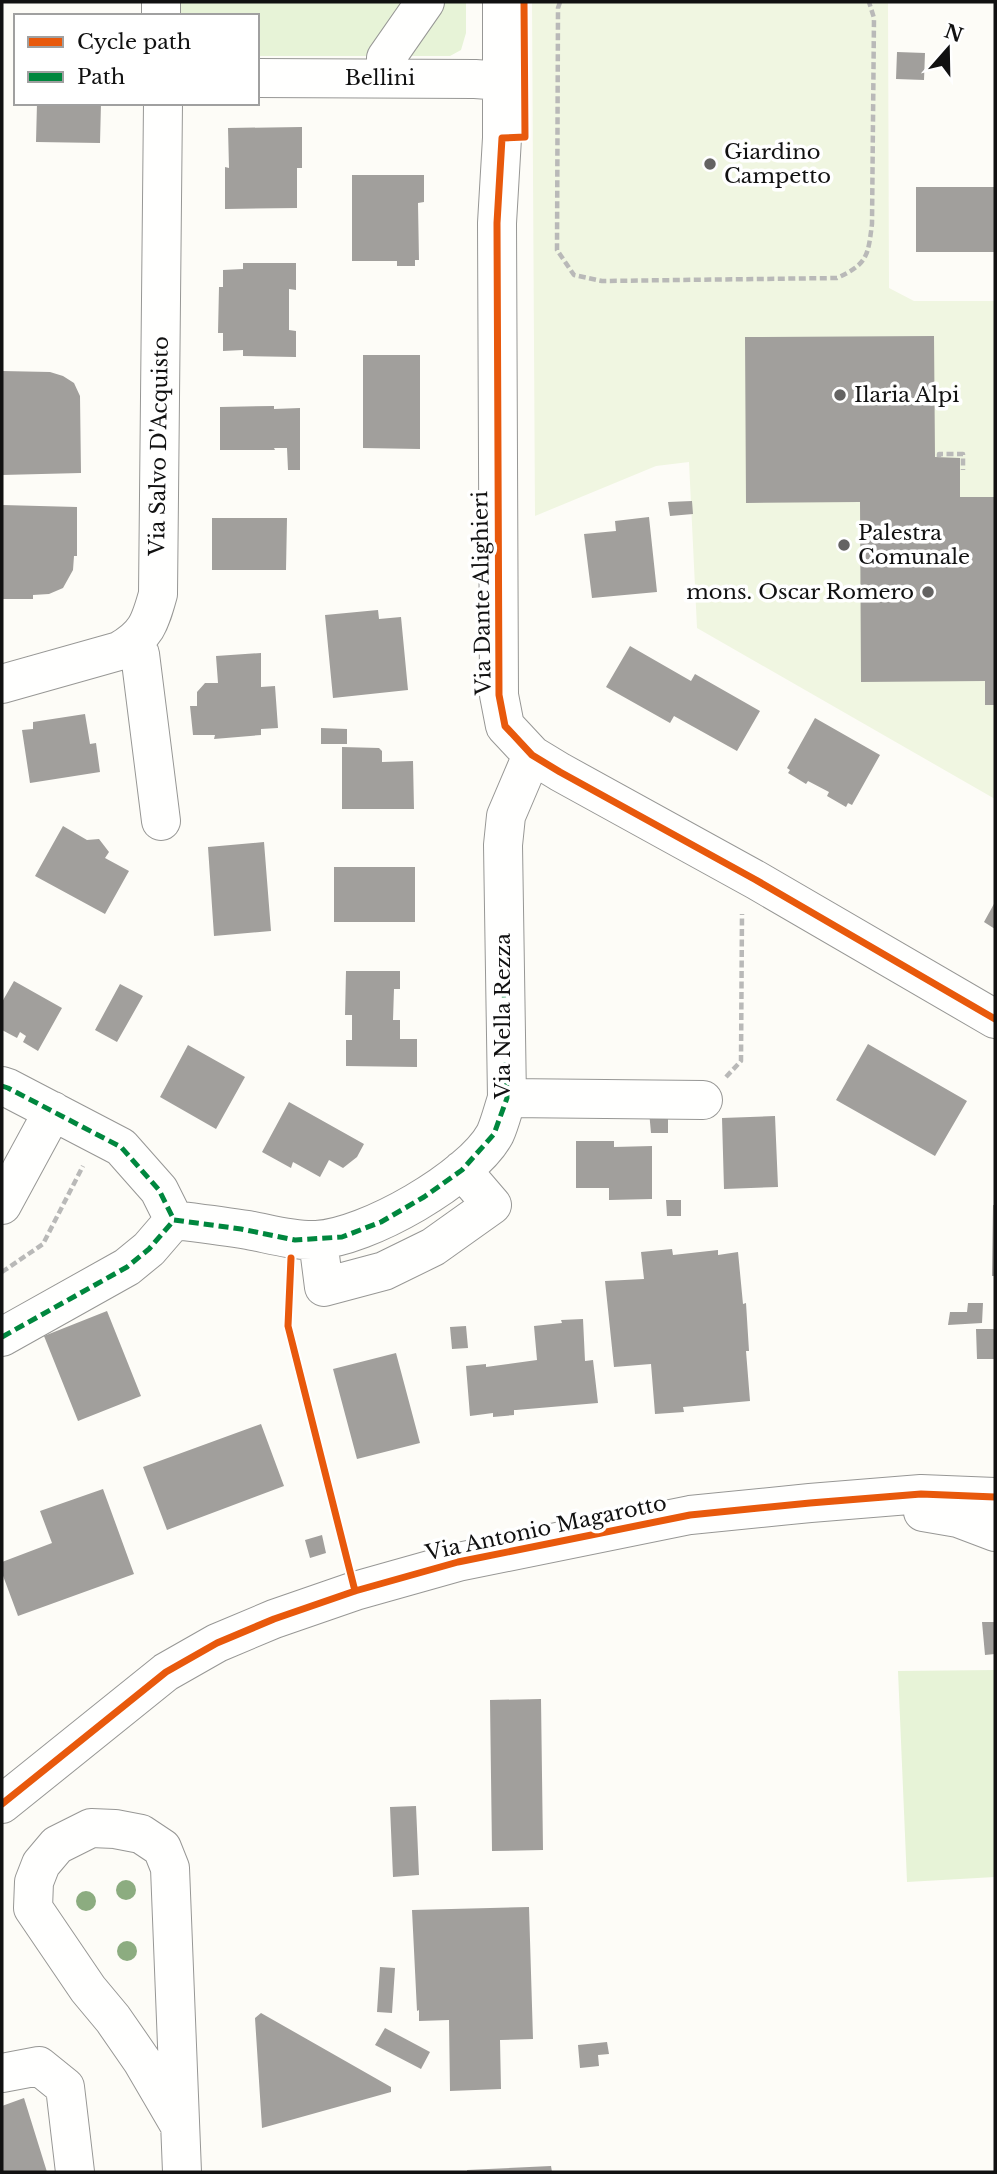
<svg xmlns="http://www.w3.org/2000/svg" width="997" height="2174" viewBox="0 0 997 2174" font-family="'Libre Baskerville',serif">
  <style>
    .green { fill: #e7f3d7 }
    .pitch { fill: #f0f6e1 }
    .building { fill: #a19f9c }
    .lines { fill: none; stroke-linecap: round; stroke-linejoin: round }
    .minor-casing { stroke: #979795; stroke-width: 40 }
    .path { stroke: #b9b9b8; stroke-width: 4.5; stroke-dasharray: 7 3.5; stroke-linecap: butt }
    .minor { stroke: #fffffe; stroke-width: 38 }
    .quiet { stroke: #00873e; stroke-width: 5; stroke-dasharray: 10 5; stroke-linecap: butt }
    .cycleway-casing { stroke: #fff; stroke-width: 11 }
    .cycleway { stroke: #e8590c; stroke-width: 7 }
    .tree { fill: #8cac80 }
    .poi-dot { fill: #646362; stroke: #fff; stroke-width: 2.5 }
    .labels { text-anchor: middle; stroke-width: 7; stroke-linejoin: round; paint-order: stroke }
    .street-label { font-size: 21px; fill: #111; stroke: #fff }
    .poi-label { font-size: 21px; fill: #111; stroke: #fff; text-anchor: start }
  </style>
  <rect width="100%" height="100%" fill="#fdfcf7"/>
  <!-- green -->
  <path class="green" d="M181 2H466V33L461 50 450 56H257V16H181Z
    M995 1670V1877L907 1882 898 1671Z"/>
  <!-- pitch -->
  <path class="pitch" d="M532 2H888L889 288 914 301H995V799L697 628 689 462 656 466 535 516Z"/>
  <!-- building -->
  <path class="building" d="M897 52 925 53 924 80 896 79Z
    M37 103H101L100 143 36 142Z
    M302 127V168H297V208L225 209V167L229 168 228 128Z
    M352 175H424V202L418 203 419 260H415V266H397V261H352Z
    M916 187H995V252H916Z
    M243 263H296V290L289 289V330L296 331V357L243 356V350L223 351V333H218L219 287H223V270L243 269Z
    M934 336 935 457 960 458V497H995V705H985V681L861 682 860 502 746 503 745 337Z
    M363 355H420V449L363 448Z
    M2 371 50 372 63 376 74 383 80 396 81 473 2 475Z
    M274 406V409L300 408V470H288L287 448H274L275 450H220V407Z
    M692 501 693 514 670 516 668 502Z
    M2 505 77 507V556H74L73 570 63 588 49 594 33 595V599H2Z
    M649 517 657 592 592 598 584 534 616 531 615 521Z
    M212 518H287L286 570H212Z
    M378 610 379 619 401 617 408 690 333 698 325 615Z
    M630 646 691 681 695 674 760 711 737 751 674 716 670 723 606 687Z
    M261 653V687L275 686 278 728 261 729V735L214 739 215 735H193L190 706H197V692L205 683H218L216 656Z
    M85 714 90 744 96 743 100 772 30 783 22 730 33 729V722Z
    M815 718 880 755 852 805 848 803 846 807 827 796 829 792 808 781 806 784 788 773 790 770 787 768Z
    M321 728 347 729V744H321Z
    M342 747 379 748 382 751V762L413 761 414 809H342Z
    M63 826 87 840 99 839 109 852 105 858 129 871 105 914 35 876Z
    M264 842 271 931 214 936 208 847Z
    M334 867H415V922H334Z
    M995 902V929L984 922Z
    M346 971H400V989H394L393 1020H400V1039H417V1067L346 1066V1040H352V1015H345Z
    M14 981 62 1008 38 1051 23 1042 26 1036 20 1032 17 1038 2 1030V1002Z
    M120 984 143 996 117 1042 95 1030Z
    M868 1044 967 1101 935 1156 836 1100Z
    M188 1045 245 1077 216 1129 160 1097Z
    M289 1102 364 1144 357 1157 343 1168 329 1160 320 1177 293 1162 291 1168 262 1152Z
    M649 1111H668V1133H651Z
    M775 1116 778 1187 724 1189 722 1118Z
    M576 1141H614V1147L652 1146V1199L609 1200V1188H576Z
    M666 1200H681V1216H667Z
    M993 1205H995V1276H992Z
    M672 1249 673 1255 718 1250V1255L738 1252 743 1304 746 1303 749 1351H746L750 1401 683 1407 684 1412 655 1414 651 1364 614 1367 605 1281 644 1279 641 1252Z
    M968 1303H983L982 1323 948 1325 950 1312H967Z
    M107 1311 141 1396 78 1421 44 1336Z
    M583 1319 585 1361 593 1360 598 1403 516 1410H514V1415L493 1417V1413L470 1416 466 1366 486 1364V1367L537 1360 534 1326 562 1323 561 1320Z
    M466 1326 468 1348 452 1349 450 1327Z
    M976 1329H995V1359H977Z
    M396 1353 420 1443 357 1459 333 1369Z
    M261 1424 284 1486 167 1530 143 1467Z
    M103 1489 134 1574 18 1616 2 1573V1562L52 1543 40 1511Z
    M322 1535 326 1553 310 1558 305 1540Z
    M982 1622H995V1654L985 1655Z
    M541 1699 543 1850 492 1851 490 1700Z
    M416 1806 419 1875 393 1877 390 1807Z
    M529 1907 533 2039 500 2040 501 2089 450 2091 449 2020 419 2021V2010L417 2011 412 1910Z
    M380 1967 395 1968 392 2013 377 2012Z
    M261 2013 391 2087V2092L262 2128 255 2018Z
    M385 2028 430 2052 421 2069 375 2045Z
    M607 2042 609 2054 598 2055 599 2066 580 2068 578 2045Z
    M24 2098 47 2172H2V2106Z
    M551 2166 552 2172H467V2170Z"/>
  <g class="lines">
    <defs>
      <path id="minor" d="M161 2V16
        M502 2V138L497 223 499 695 505 726 532 755 560 772 756 880 995 1019
        M386 58 425 2
        M257 78 475 79 503 81
        M132 644 140 654 161 821
        M2 684 119 651C146 636 150 623 158 594L163 103
        M2 1086 8 1088 121 1147 159 1190 174 1220
        M507 1098 703 1100
        M2 1205 53 1111
        M174 1220C198 1223 223 1226 248 1230 270 1234 292 1241 316 1240 366 1238 471 1178 495 1134 500 1123 503 1110 507 1098L503 845 506 816 532 755
        M318 1240 324 1287 384 1271 433 1247 492 1205 462 1170
        M2 1337 127 1267 149 1249 174 1220
        M923 1512 958 1518 995 1532
        M2 1804 166 1672 217 1643 274 1619 355 1591 458 1562 690 1515 810 1503 921 1494 995 1497
        M2 2073 39 2066 65 2087 75 2172
        M180 2126 142 2061 113 2019 88 1989 33 1908 34 1882 41 1864 57 1845 91 1828 115 1829 141 1834 162 1848 170 1868 182 2172"/>
    </defs>
    <!-- minor casing -->
    <use href="#minor" class="minor-casing"/>
    <!-- path -->
    <path class="path" d="M560 2 558 8 557 250 574 275 602 281 837 278C868 264 868 255 872 224L874 18 869 2
      M939 457V454H963V470
      M726 1077 741 1061 742 914
      M2 1272 43 1244 83 1166"/>
    <!-- minor -->
    <use href="#minor" class="minor"/>
    <!-- quiet -->
    <path class="quiet" d="M2 1086 8 1088 121 1147 159 1190 174 1220
      M174 1220 241 1229 295 1240 342 1237 381 1222 424 1197 462 1170 494 1134 507 1098 504 985
      M2 1337 127 1267 149 1249 174 1220"/>
    <defs>
      <path id="cycleway" d="M524 2 525 137 502 138 497 223 499 695 505 726 532 755 560 772 756 880 995 1019
        M291 1258 288 1326 355 1591
        M2 1804 166 1672 217 1643 274 1619 355 1591 458 1562 690 1515 810 1503 921 1494 995 1497"/>
    </defs>
    <!-- cycleway casing -->
    <use href="#cycleway" class="cycleway-casing"/>
    <!-- cycleway -->
    <use href="#cycleway" class="cycleway"/>
  </g>
  <!-- trees -->
  <g class="tree">
    <circle cx="126" cy="1890" r="10"/>
    <circle cx="86" cy="1901" r="10"/>
    <circle cx="127" cy="1951" r="10"/>
  </g>
  <!-- markers -->
  <g class="poi-dot">
    <circle cx="710" cy="164" r="7"/>
    <circle cx="840" cy="395" r="7"/>
    <circle cx="844" cy="545" r="7"/>
    <circle cx="928" cy="592" r="7"/>
  </g>
  <g class="labels">
    <!-- street labels -->
    <g class="street-label">
      <text x="380" y="85">Bellini</text>
      <text transform="translate(159 446) rotate(-89)" y="7">Via Salvo D'Acquisto</text>
      <text transform="translate(482 593) rotate(-91)" y="7">Via Dante Alighieri</text>
      <text transform="translate(503 1016) rotate(-90)" y="7">Via Nella Rezza</text>
      <text transform="translate(546 1528) rotate(-12)" y="7">Via Antonio Magarotto</text>
    </g>
    <!-- poi labels -->
    <g class="poi-label">
      <text x="724" y="159">Giardino<tspan x="724" dy="24">Campetto</tspan></text>
      <text x="854" y="402">Ilaria Alpi</text>
      <text x="858" y="540">Palestra<tspan x="858" dy="24">Comunale</tspan></text>
      <text x="914" y="599" text-anchor="end">mons. Oscar Romero</text>
    </g>
  </g>
  <!-- border -->
  <rect width="997" height="2174" fill="none" stroke="#111111" stroke-width="7"/>
  <!-- legend -->
  <rect x="14" y="14" width="245" height="91" fill="#ffffff" stroke="#a0a0a0" stroke-width="2"/>
  <rect x="28" y="37" width="35" height="10" fill="#e8590c" stroke="#a0a0a0" stroke-width="2"/>
  <text x="77" y="49" font-size="21" fill="#111111">Cycle path</text>
  <rect x="28" y="72" width="35" height="10" fill="#00873e" stroke="#a0a0a0" stroke-width="2"/>
  <text x="77" y="84" font-size="21" fill="#111111">Path</text>
  <!-- north arrow -->
  <g transform="translate(948 49) rotate(20)" stroke="#ffffff" stroke-width="5" paint-order="stroke">
  <path d="M0-5L12 26L0 18L-12 26Z" fill="#111111"/>
  <text y="-10" font-size="19" font-weight="bold" text-anchor="middle" fill="#111111">N</text>
  </g>
</svg>
